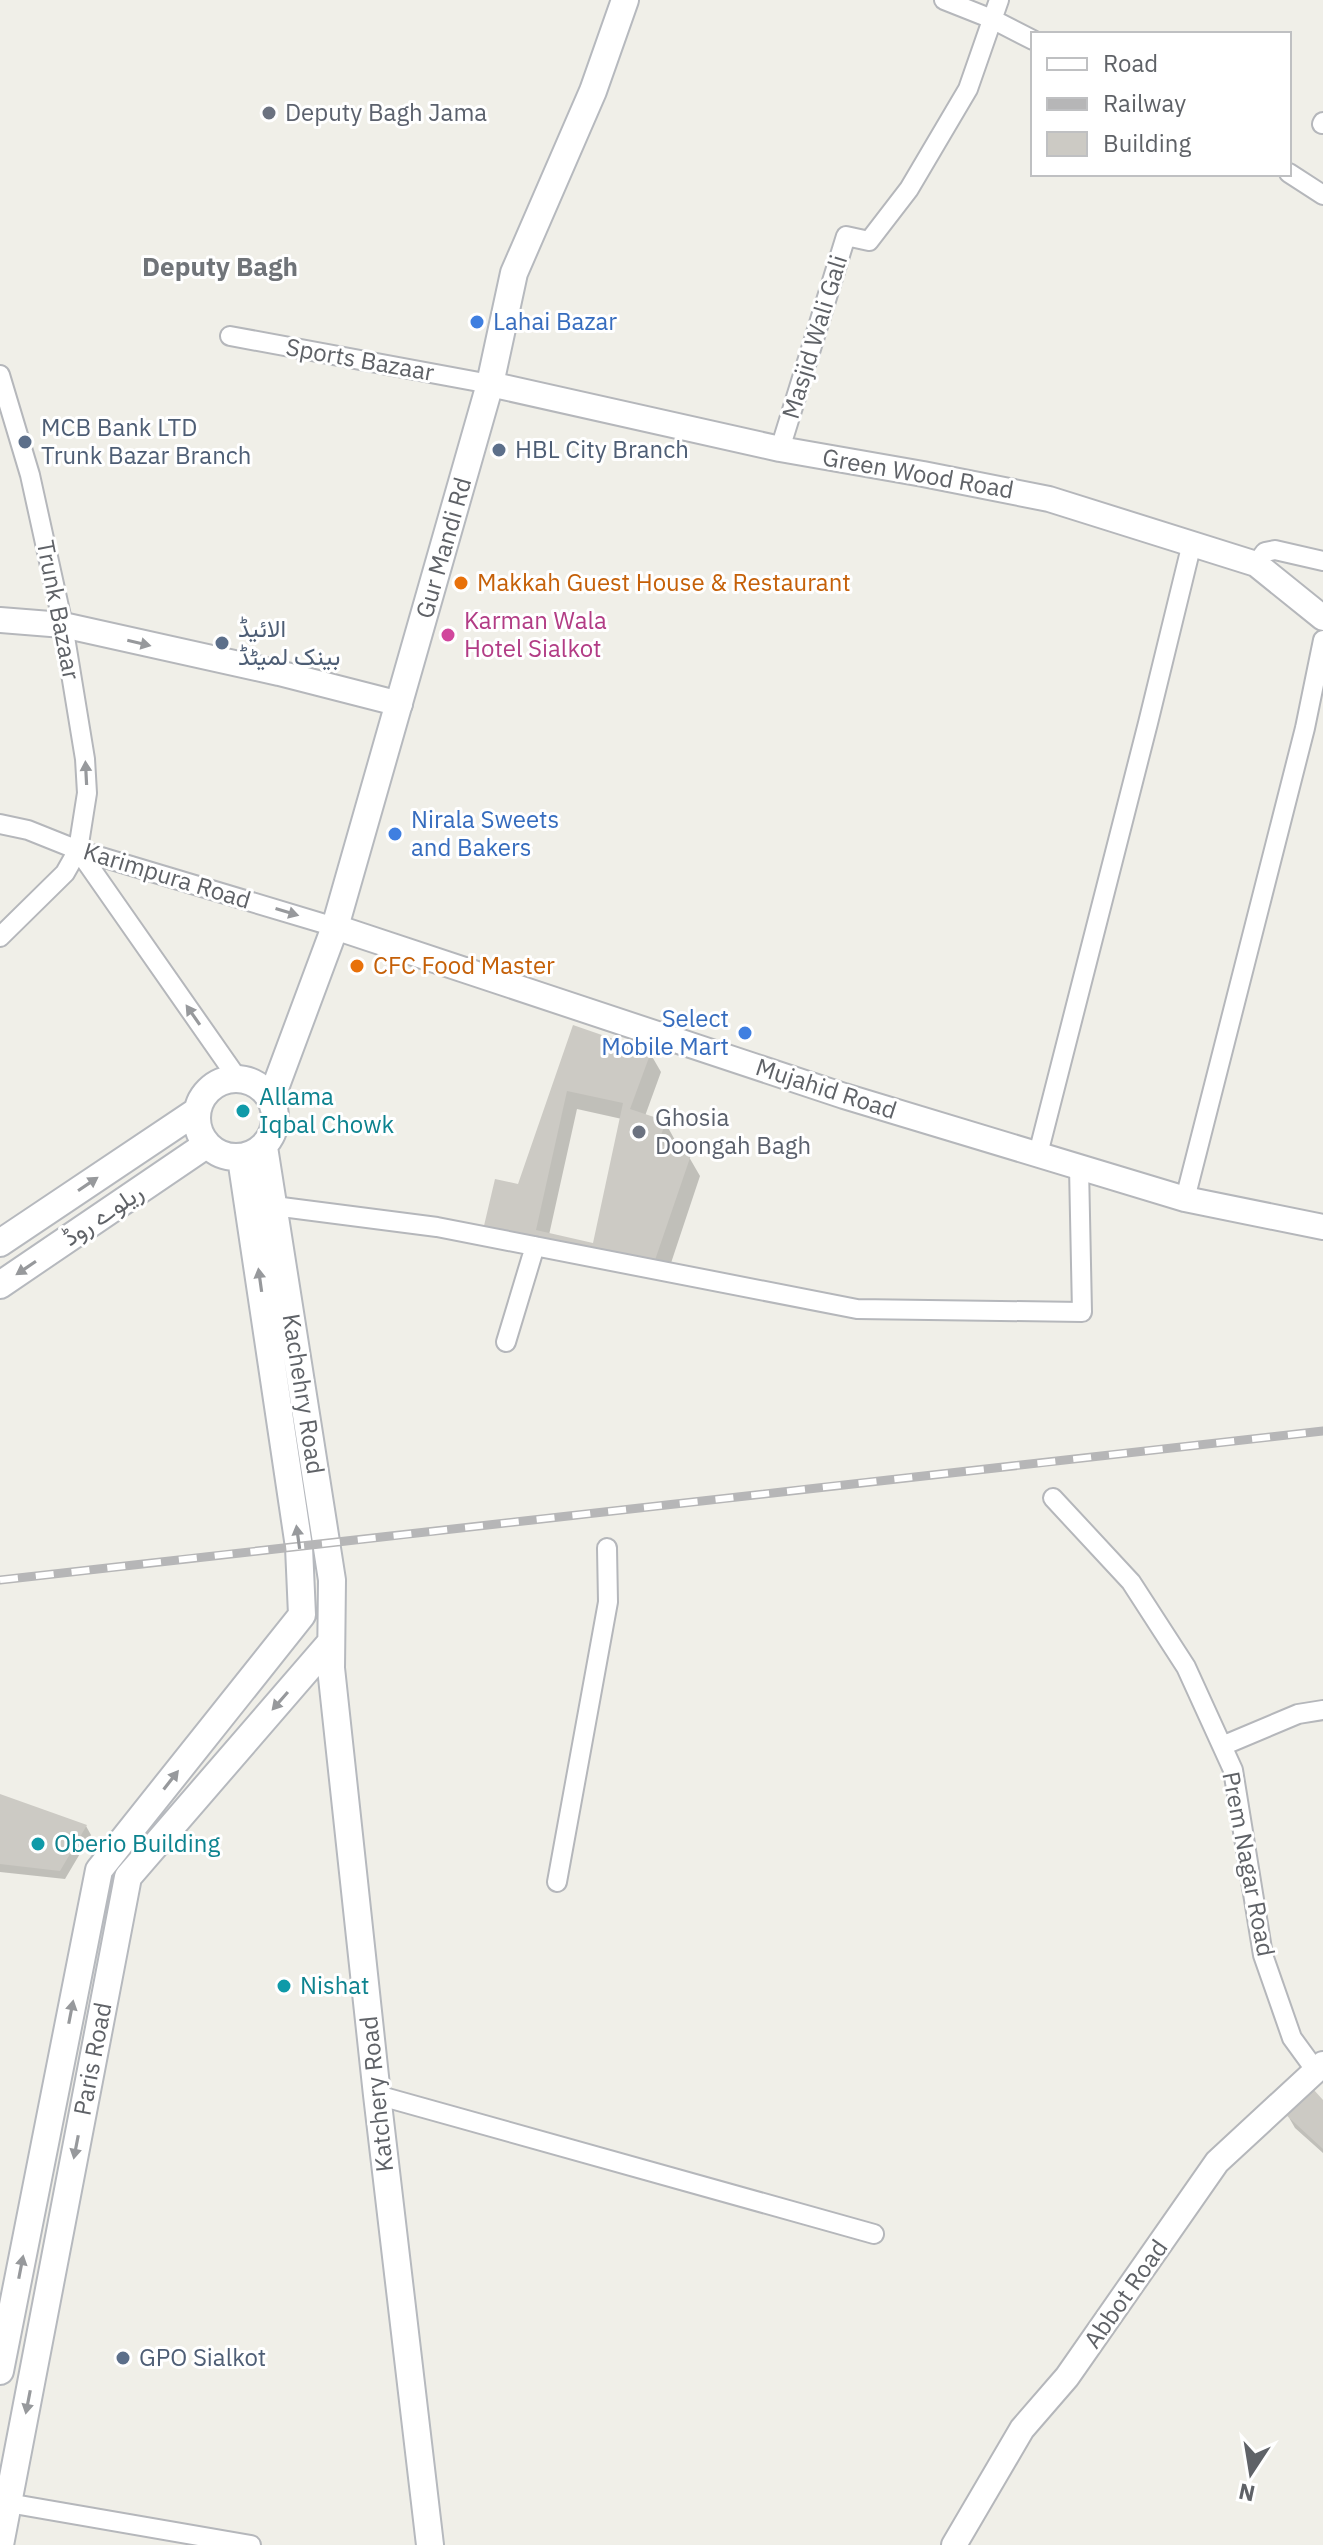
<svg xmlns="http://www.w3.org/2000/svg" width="1323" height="2545" viewBox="0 0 1323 2545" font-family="'IBM Plex Sans',Vazirmatn,sans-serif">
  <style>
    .shadow { fill: #0003; fill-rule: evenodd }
    .building { fill: #cccac4; fill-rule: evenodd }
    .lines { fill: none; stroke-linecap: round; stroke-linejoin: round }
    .minor-casing { stroke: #b5b7bb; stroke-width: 22 }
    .tertiary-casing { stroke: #b5b7bb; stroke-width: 28 }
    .secondary-casing { stroke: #b6b9be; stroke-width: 30 }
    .minor { stroke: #fff; stroke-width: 18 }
    .tertiary { stroke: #fff; stroke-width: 24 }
    .secondary { stroke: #fff; stroke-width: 26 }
    .rail-casing { stroke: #b6b6b7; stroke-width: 9 }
    .rail { stroke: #fff; stroke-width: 6; stroke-dasharray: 18; stroke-linecap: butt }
    .oneway { fill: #97999c }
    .worship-dot { fill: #6b7280; stroke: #fff; stroke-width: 3 }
    .shop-dot { fill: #3f7fe0; stroke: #fff; stroke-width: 3 }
    .service-dot { fill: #5c6f8a; stroke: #fff; stroke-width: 3 }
    .food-dot { fill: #e8710a; stroke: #fff; stroke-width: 3 }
    .hotel-dot { fill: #d1479c; stroke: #fff; stroke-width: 3 }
    .culture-dot { fill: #0f9aa8; stroke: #fff; stroke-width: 3 }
    .labels { text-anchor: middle; stroke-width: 6; stroke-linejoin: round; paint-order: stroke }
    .worship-label { font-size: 24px; fill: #5b616d; stroke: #fff; text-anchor: start }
    .shop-label { font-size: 24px; fill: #366cbe; stroke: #fff; text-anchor: start }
    .street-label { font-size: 24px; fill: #5f6267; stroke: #fff }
    .service-label { font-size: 24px; fill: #4e5e75; stroke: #fff; text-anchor: start }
    .food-label { font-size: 24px; fill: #c56008; stroke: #fff; text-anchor: start }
    .hotel-label { font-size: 24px; fill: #b23c85; stroke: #fff; text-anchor: start }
    .culture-label { font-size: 24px; fill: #0d838f; stroke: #fff; text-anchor: start }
    .neighbourhood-label { font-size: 26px; font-weight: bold; fill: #707479; stroke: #fff }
  </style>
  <rect width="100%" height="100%" fill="#f0efe8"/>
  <!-- shadow -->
  <path class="shadow" d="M574 1027 650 1053 661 1072 645 1116 665 1122 676 1142 672 1151 689 1157 700 1176 665 1281 496 1249 485 1229 520 1186ZM577 1109 622 1119 594 1245 549 1235Z
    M0 1796 86 1826 91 1835 65 1879 0 1872Z
    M1323 2103V2153L1295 2128 1287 2114Z"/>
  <!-- building -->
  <path class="building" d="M573 1025 651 1052 630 1109 666 1121 658 1144 691 1155 654 1263 483 1230 495 1179 518 1184ZM567 1091 623 1103 593 1243 536 1230Z
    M0 1794 87 1825 60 1871 0 1864Z
    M1314 2090 1323 2100V2149L1284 2113Z"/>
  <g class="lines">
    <defs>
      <path id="minor" d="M944 0 992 19 1033 40
        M1322 124 1323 122
        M1289 173 1323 195
        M230 336 490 384
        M0 375 30 475 63 625 85 759 87 793 78 850 65 873 0 937
        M780 449 846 236 869 241 909 189 968 89 999 0
        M1256 564 1265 552 1275 550 1323 561
        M0 824 28 830 78 850 335 927
        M78 850 238 1079
        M1038 1154 1148 723 1192 543
        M1185 1199 1305 728 1323 640
        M274 1206 437 1227 857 1309 1082 1312 1079 1167
        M506 1342 535 1246
        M1053 1498 1131 1582 1186 1667 1233 1770 1263 1955 1292 2038 1316 2071
        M1222 1746 1298 1714 1323 1710
        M557 1882 608 1602 607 1548
        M377 2095 874 2234
        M8 2503 251 2545"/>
      <path id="tertiary" d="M490 384 780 449 923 474 1049 499 1256 564 1323 618
        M0 620 63 625 279 673 400 704
        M335 927 844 1096 1185 1199 1323 1227
        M954 2545 1022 2429 1067 2377 1217 2162 1323 2064"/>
      <path id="secondary" d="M197 1118a39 39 0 1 1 78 0a39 39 0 1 1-78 0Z
        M271 1099 335 927 490 384 514 273 593 91 625 0
        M264 1147 332 1580 331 1668 377 2095 430 2545
        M0 1243 197 1111
        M0 1285 206 1145
        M0 2371 99 1870 302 1615 299 1547 241 1158
        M0 2545 128 1877 331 1642"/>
    </defs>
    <!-- minor casing -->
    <use href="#minor" class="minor-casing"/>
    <!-- tertiary casing -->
    <use href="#tertiary" class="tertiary-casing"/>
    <!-- secondary casing -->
    <use href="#secondary" class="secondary-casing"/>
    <!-- minor -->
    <use href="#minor" class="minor"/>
    <!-- tertiary -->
    <use href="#tertiary" class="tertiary"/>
    <!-- secondary -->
    <use href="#secondary" class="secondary"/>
    <defs>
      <path id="rail" d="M0 1580 1323 1431"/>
    </defs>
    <!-- rail casing -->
    <use href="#rail" class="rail-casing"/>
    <!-- rail -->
    <use href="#rail" class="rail"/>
  </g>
  <!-- one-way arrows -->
  <defs><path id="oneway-solid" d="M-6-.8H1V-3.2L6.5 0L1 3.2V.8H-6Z" transform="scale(2)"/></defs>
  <g class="oneway">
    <use href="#oneway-solid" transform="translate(139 643) rotate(13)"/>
    <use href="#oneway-solid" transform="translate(86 773) rotate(-93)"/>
    <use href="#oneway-solid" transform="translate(287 912) rotate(17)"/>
    <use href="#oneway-solid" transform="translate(193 1015) rotate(-125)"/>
    <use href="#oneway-solid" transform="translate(88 1184) rotate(-34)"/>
    <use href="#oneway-solid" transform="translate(26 1268) rotate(146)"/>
    <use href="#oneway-solid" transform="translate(260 1280) rotate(-98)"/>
    <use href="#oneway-solid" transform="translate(298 1537) rotate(-98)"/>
    <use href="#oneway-solid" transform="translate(280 1701) rotate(131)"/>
    <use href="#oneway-solid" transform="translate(171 1780) rotate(-52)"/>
    <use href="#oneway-solid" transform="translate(71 2012) rotate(-79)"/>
    <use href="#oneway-solid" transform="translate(76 2147) rotate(101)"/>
    <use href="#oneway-solid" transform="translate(21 2267) rotate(-79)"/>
    <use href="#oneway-solid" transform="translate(28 2402) rotate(101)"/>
  </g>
  <!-- markers -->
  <g class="worship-dot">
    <circle cx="269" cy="113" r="8"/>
    <circle cx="639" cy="1132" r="8"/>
  </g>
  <g class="shop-dot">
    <circle cx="477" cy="322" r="8"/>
    <circle cx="395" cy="834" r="8"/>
    <circle cx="745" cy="1033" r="8"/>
  </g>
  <g class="service-dot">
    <circle cx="25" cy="442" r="8"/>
    <circle cx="499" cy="450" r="8"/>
    <circle cx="222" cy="643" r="8"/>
    <circle cx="123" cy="2358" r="8"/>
  </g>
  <g class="food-dot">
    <circle cx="461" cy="583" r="8"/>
    <circle cx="357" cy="966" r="8"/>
  </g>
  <circle class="hotel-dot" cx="448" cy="635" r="8"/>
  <g class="culture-dot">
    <circle cx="243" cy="1111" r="8"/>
    <circle cx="38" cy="1844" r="8"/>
    <circle cx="284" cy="1986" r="8"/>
  </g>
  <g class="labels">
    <!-- worship labels -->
    <g class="worship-label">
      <text x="285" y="121">Deputy Bagh Jama</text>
      <text x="655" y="1126">Ghosia<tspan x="655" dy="28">Doongah Bagh</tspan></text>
    </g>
    <!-- shop labels -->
    <g class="shop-label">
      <text x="493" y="330">Lahai Bazar</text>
      <text x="411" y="828">Nirala Sweets<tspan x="411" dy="28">and Bakers</tspan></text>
      <text x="729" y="1027" text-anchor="end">Select<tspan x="729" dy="28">Mobile Mart</tspan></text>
    </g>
    <!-- street labels -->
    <g class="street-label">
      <text transform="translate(815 337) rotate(-73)" y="8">Masjid Wali Gali</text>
      <text transform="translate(360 360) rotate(10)" y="8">Sports Bazaar</text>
      <text transform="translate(918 474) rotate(10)" y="8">Green Wood Road</text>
      <text transform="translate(444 548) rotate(-74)" y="8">Gur Mandi Rd</text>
      <text transform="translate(58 610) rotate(79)" y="8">Trunk Bazaar</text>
      <text transform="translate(167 876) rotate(17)" y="8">Karimpura Road</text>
      <text transform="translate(826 1089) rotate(18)" y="8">Mujahid Road</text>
      <text transform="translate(103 1215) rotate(-34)" y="8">ریلوے روڈ</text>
      <text transform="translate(303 1394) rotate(81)" y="8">Kachehry Road</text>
      <text transform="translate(1248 1864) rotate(79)" y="8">Prem Nagar Road</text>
      <text transform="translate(93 2059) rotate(-79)" y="8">Paris Road</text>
      <text transform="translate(377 2094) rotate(-96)" y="8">Katchery Road</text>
      <text transform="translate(1126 2294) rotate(-55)" y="8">Abbot Road</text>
    </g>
    <!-- service labels -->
    <g class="service-label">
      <text x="41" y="436">MCB Bank LTD<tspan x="41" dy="28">Trunk Bazar Branch</tspan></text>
      <text x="515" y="458">HBL City Branch</text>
      <text x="238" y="637">الائیڈ<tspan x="238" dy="28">بینک لمیٹڈ</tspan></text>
      <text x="139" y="2366">GPO Sialkot</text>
    </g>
    <!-- food labels -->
    <g class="food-label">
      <text x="477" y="591">Makkah Guest House &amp; Restaurant</text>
      <text x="373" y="974">CFC Food Master</text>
    </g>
    <!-- hotel labels -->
    <g class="hotel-label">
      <text x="464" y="629">Karman Wala<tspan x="464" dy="28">Hotel Sialkot</tspan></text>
    </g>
    <!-- culture labels -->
    <g class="culture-label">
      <text x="259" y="1105">Allama<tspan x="259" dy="28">Iqbal Chowk</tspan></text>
      <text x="54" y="1852">Oberio Building</text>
      <text x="300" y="1994">Nishat</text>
    </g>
    <!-- neighbourhood labels -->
    <g class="neighbourhood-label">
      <text x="220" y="276">Deputy Bagh</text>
    </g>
  </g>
  <!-- legend -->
  <rect x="1031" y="32" width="260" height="144" fill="#ffffff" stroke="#bfc0c2" stroke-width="2"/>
  <rect x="1047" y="58" width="40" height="12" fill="#ffffff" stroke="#bfc0c2" stroke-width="2"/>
  <text x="1103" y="72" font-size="24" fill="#5f6267">Road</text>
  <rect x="1047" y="98" width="40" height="12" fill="#b6b6b7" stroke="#bfc0c2" stroke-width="2"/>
  <text x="1103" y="112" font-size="24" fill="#5f6267">Railway</text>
  <rect x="1047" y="132" width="40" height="24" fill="#cccac4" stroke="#bfc0c2" stroke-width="2"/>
  <text x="1103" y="152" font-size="24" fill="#5f6267">Building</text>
  <!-- north arrow -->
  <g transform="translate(1251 2473) rotate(192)" stroke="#ffffff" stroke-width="6" paint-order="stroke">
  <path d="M0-6L14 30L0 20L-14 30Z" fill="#5f6267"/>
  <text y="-12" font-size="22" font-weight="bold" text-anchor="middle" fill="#5f6267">N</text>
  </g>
</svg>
